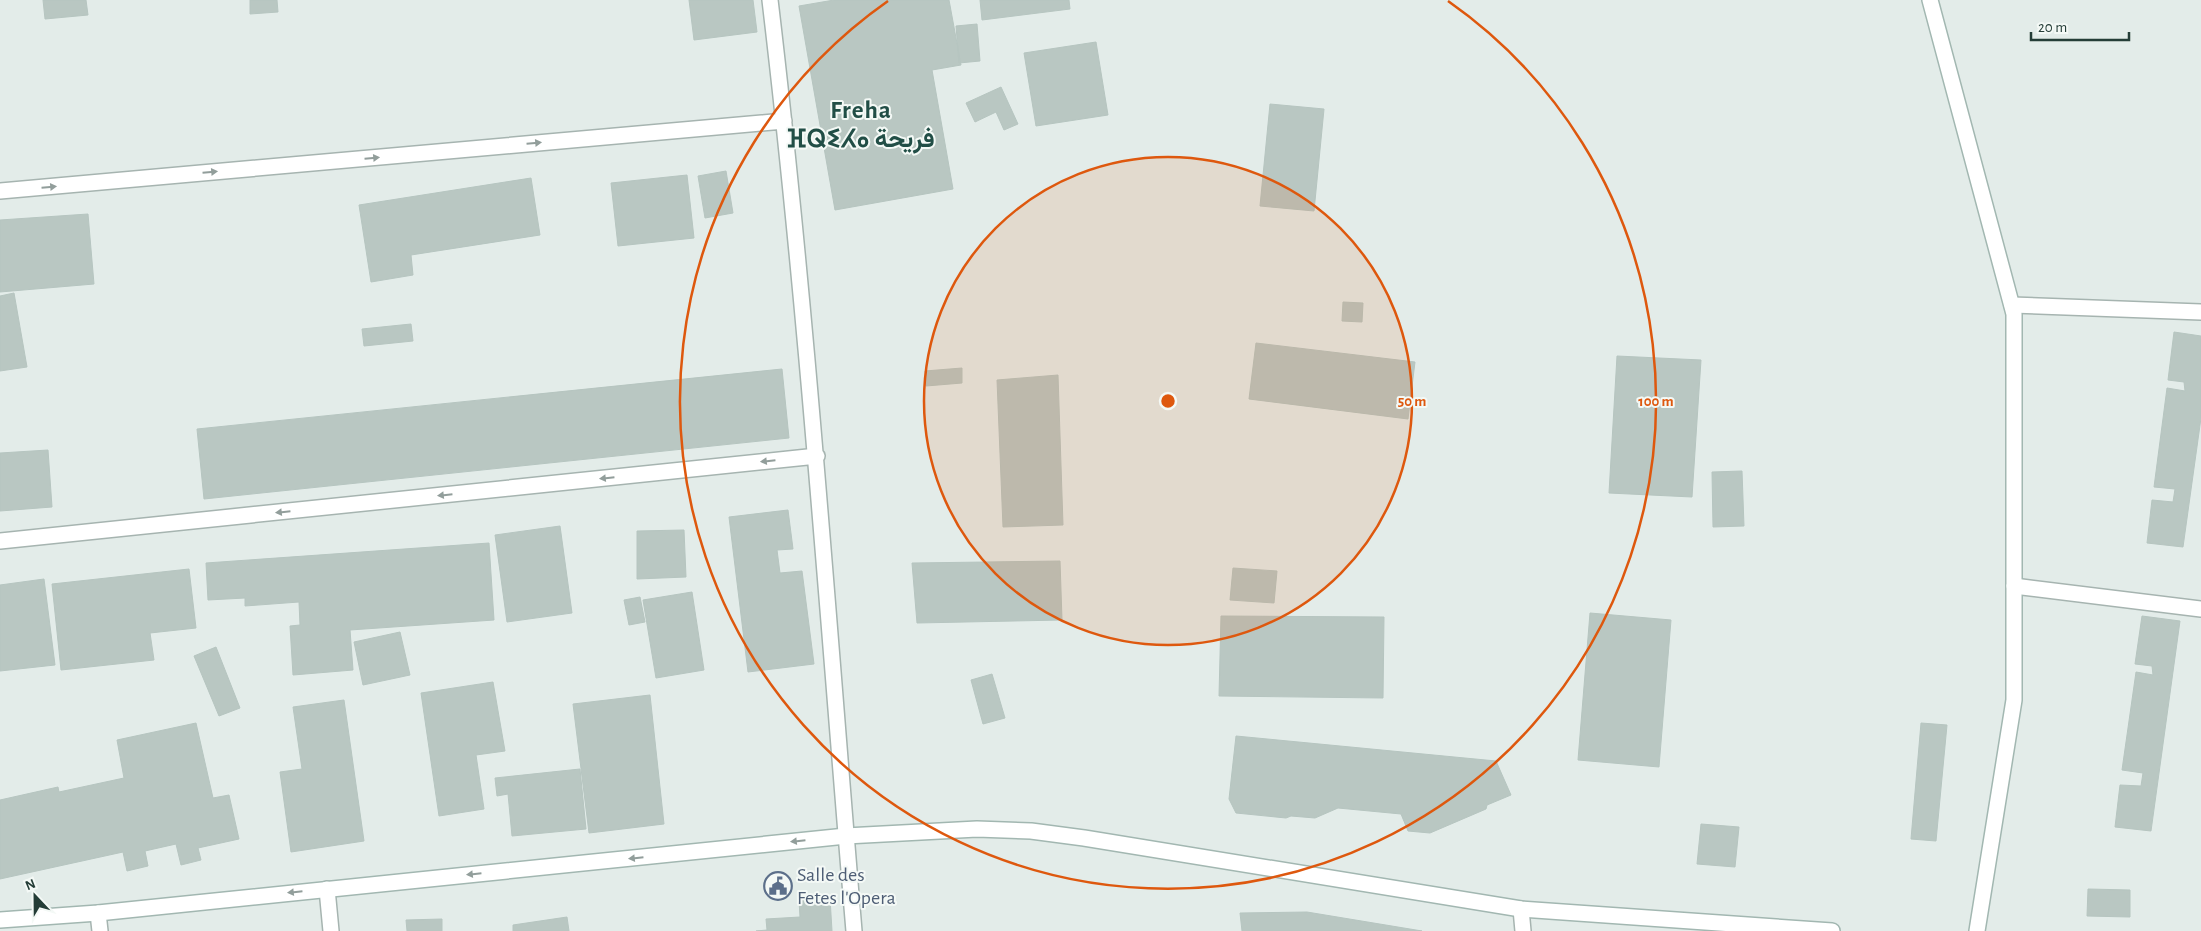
<svg xmlns="http://www.w3.org/2000/svg" width="2201" height="931" viewBox="0 0 2201 931" font-family="'Alegreya Sans',Vazirmatn,'Noto Sans Tifinagh',sans-serif">
  <style>
    .building { fill: #b9c7c2; stroke: #b6c5c0 }
    .lines { fill: none; stroke-linecap: round; stroke-linejoin: round }
    .lane-casing { stroke: #a6b4b0; stroke-width: 18 }
    .street-casing { stroke: #a6b4b0; stroke-width: 18 }
    .secondary-casing { stroke: #a2b7b1; stroke-width: 18 }
    .lane { stroke: #fff; stroke-width: 15 }
    .street { stroke: #fff; stroke-width: 15 }
    .secondary { stroke: #fff; stroke-width: 15 }
    .oneway { fill: #929e9b }
    .ring { fill: none; stroke: #de580e; stroke-width: 2.5 }
    .labels { text-anchor: middle; stroke-width: 4; stroke-linejoin: round; paint-order: stroke }
    .service-label { font-size: 20px; fill: #4e5e75; stroke: #f4f9f6; text-anchor: start }
    .district-label { font-size: 25px; font-weight: bold; letter-spacing: 1px; fill: #214e46; stroke: #f4f9f6 }
    .centre { fill: #de580e; stroke: #f4f9f6; stroke-width: 2.5 }
    .ring-label { font-size: 15px; text-anchor: middle; font-weight: bold; fill: #de580e; stroke: #f4f9f6; stroke-width: 4; stroke-linejoin: round; paint-order: stroke }
  </style>
  <rect width="100%" height="100%" fill="#e3ece9"/>
  <!-- building -->
  <path class="building" d="M43 0H86L88 15 45 19Z
    M250 0H277L278 12 250 14Z
    M689 0H753L757 32 694 40Z
    M834 0H949L961 65 932 70 953 189 835 210 799 6Z
    M980 0H1069L1070 9 982 20Z
    M977 24 980 61 959 63 956 26Z
    M1096 42 1108 115 1036 126 1024 53Z
    M1001 87 1018 124 1004 130 996 112 975 122 966 103Z
    M1270 104 1324 109 1314 211 1260 206Z
    M726 171 733 213 705 218 698 176Z
    M687 175 694 238 618 246 611 183Z
    M531 178 540 235 411 255 413 275 371 282 359 205Z
    M88 214 94 284 0 292V220Z
    M14 293 27 367 0 371V296Z
    M1343 302 1363 303 1362 322 1342 321Z
    M411 324 413 341 364 346 362 329Z
    M2174 332 2201 336V418L2183 547 2147 543 2152 500 2173 502 2175 489 2154 487 2167 388 2185 391 2184 382 2168 380Z
    M1256 343 1415 362 1408 419 1249 399Z
    M1617 356 1701 360 1692 497 1609 493Z
    M962 368V383L926 386 925 371Z
    M782 369 789 438 204 499 197 429Z
    M1058 375 1063 525 1003 527 997 380Z
    M48 450 52 507 0 511V453Z
    M1742 471 1744 526 1713 527 1712 472Z
    M788 510 793 549 777 550 780 573 802 571 814 664 748 672 729 517Z
    M560 526 572 613 507 622 495 535Z
    M684 530 686 577 637 579V531Z
    M489 543 494 620 350 630 353 670 293 675 290 626 300 625 299 602 245 606V598L208 600 206 563Z
    M1060 561 1062 620 917 623 912 563Z
    M1233 568 1277 571 1274 603 1230 600Z
    M189 569 196 628 150 633 154 660 61 670 52 584Z
    M44 579 55 665 0 671V585Z
    M692 592 704 670 656 678 643 600Z
    M640 597 645 622 629 625 624 600Z
    M1590 613 1671 620 1659 767 1578 760Z
    M1221 616 1384 617 1383 698 1219 696Z
    M2142 616 2180 621 2151 831 2115 827 2120 785 2141 786 2143 773 2122 770 2136 672 2153 675 2152 666 2135 664Z
    M400 632 410 675 363 685 354 642Z
    M216 647 240 708 219 716 194 656Z
    M992 674 1005 718 983 724 971 680Z
    M493 682 505 751 476 755 484 809 439 816 421 693Z
    M650 695 664 824 589 833 573 704Z
    M344 700 364 841 291 852 280 772 302 769 293 707Z
    M196 723 213 798 229 795 239 839 198 848 201 860 181 865 176 844 145 851 148 866 127 871 123 852 0 879V800L58 787 59 792 124 778 117 740Z
    M1921 723 1947 725 1936 841 1911 839Z
    M1236 736 1496 761 1511 795 1487 805 1486 809 1430 833 1408 831 1401 814 1338 808 1315 818 1291 816 1286 818 1236 813 1229 799Z
    M580 769 586 829 512 836 508 794 497 796 495 778Z
    M1701 824 1739 827 1735 867 1697 864Z
    M2088 889 2130 890V917L2087 916Z
    M830 898 832 931H756L767 930 766 919 800 917 799 900Z
    M1307 912 1422 931H1242L1240 913Z
    M567 917 569 931H513V925Z
    M442 919V931H407L406 920Z"/>
  <g class="lines">
    <defs>
      <path id="lane" d="M2012 305 2201 312
        M2014 586 2201 609"/>
      <path id="street" d="M770 0C807 310 828 620 854 931
        M0 191 784 121
        M0 541 817 456
        M327 889 331 931
        M1521 909 1523 931
        M98 913 100 931"/>
      <path id="secondary" d="M1930 0 2014 314V700L1977 931
        M0 920 98 913 846 836 977 829 1031 831 1084 838 1521 909 1832 931"/>
    </defs>
    <!-- lane casing -->
    <use href="#lane" class="lane-casing"/>
    <!-- street casing -->
    <use href="#street" class="street-casing"/>
    <!-- secondary casing -->
    <use href="#secondary" class="secondary-casing"/>
    <!-- lane -->
    <use href="#lane" class="lane"/>
    <!-- street -->
    <use href="#street" class="street"/>
    <!-- secondary -->
    <use href="#secondary" class="secondary"/>
  </g>
  <!-- one-way arrows -->
  <defs><path id="oneway-solid" d="M-6-.8H1V-3.2L6.5 0L1 3.2V.8H-6Z" transform="scale(1.25)"/></defs>
  <g class="oneway">
    <use href="#oneway-solid" transform="translate(534 143) rotate(-5)"/>
    <use href="#oneway-solid" transform="translate(372 158) rotate(-5)"/>
    <use href="#oneway-solid" transform="translate(210 172) rotate(-5)"/>
    <use href="#oneway-solid" transform="translate(49 187) rotate(-5)"/>
    <use href="#oneway-solid" transform="translate(768 461) rotate(174)"/>
    <use href="#oneway-solid" transform="translate(607 478) rotate(174)"/>
    <use href="#oneway-solid" transform="translate(445 495) rotate(174)"/>
    <use href="#oneway-solid" transform="translate(283 512) rotate(174)"/>
    <use href="#oneway-solid" transform="translate(798 841) rotate(174)"/>
    <use href="#oneway-solid" transform="translate(636 858) rotate(174)"/>
    <use href="#oneway-solid" transform="translate(474 874) rotate(174)"/>
    <use href="#oneway-solid" transform="translate(295 892) rotate(174)"/>
  </g>
  <!-- distance rings -->
  <circle cx="1168" cy="401" r="244" fill="#de580e" fill-opacity=".12"/>
  <g class="ring">
    <circle cx="1168" cy="401" r="244"/>
    <path d="M1448 1A488 488 0 1 1 888 1"/>
  </g>
  <!-- icons -->
  <defs>
    <symbol id="civic-ring" viewBox="-11 -11 22 22"><circle r="9.5" fill="#f4f9f6" stroke="#5c6f8a" stroke-width="1.5"/><path d="M-.6-6.5H3V-4.5H.6V-3L4-1V1h2V6H-6V1h2V-1L-.6-3ZM-1.2 2.5V6h2.4V2.5Z" fill="#5c6f8a"/></symbol>
  </defs>
  <g fill-rule="evenodd">
    <use href="#civic-ring" x="762" y="870" width="32" height="32"/>
  </g>
  <g class="labels">
    <!-- service labels -->
    <g class="service-label">
      <text x="797" y="881">Salle des<tspan x="797" dy="23">Fetes l'Opera</tspan></text>
    </g>
    <!-- district labels -->
    <g class="district-label">
      <text x="861" y="118">Freha<tspan x="861" dy="29">ⴼⵕⵉⵃⴰ فريحة</tspan></text>
    </g>
  </g>
  <circle cx="1168" cy="401" r="8" class="centre"/>
  <g class="ring-label">
    <text x="1412" y="406">50 m</text>
    <text x="1656" y="406">100 m</text>
  </g>
  <!-- north arrow -->
  <g transform="translate(35 896) rotate(338)" stroke="#f4f9f6" stroke-width="4" paint-order="stroke">
  <path d="M0-4L9 19L0 12L-9 19Z" fill="#243d37"/>
  <text y="-8" font-size="14" font-weight="bold" text-anchor="middle" fill="#243d37">N</text>
  </g>
  <!-- scale -->
  <path d="M2031 32v8h98v-8" fill="none" stroke="#243d37" stroke-width="2.5"/>
  <text x="2038" y="32" font-size="15" fill="#243d37" stroke="#f4f9f6" stroke-width="4" paint-order="stroke">20 m</text>
</svg>
